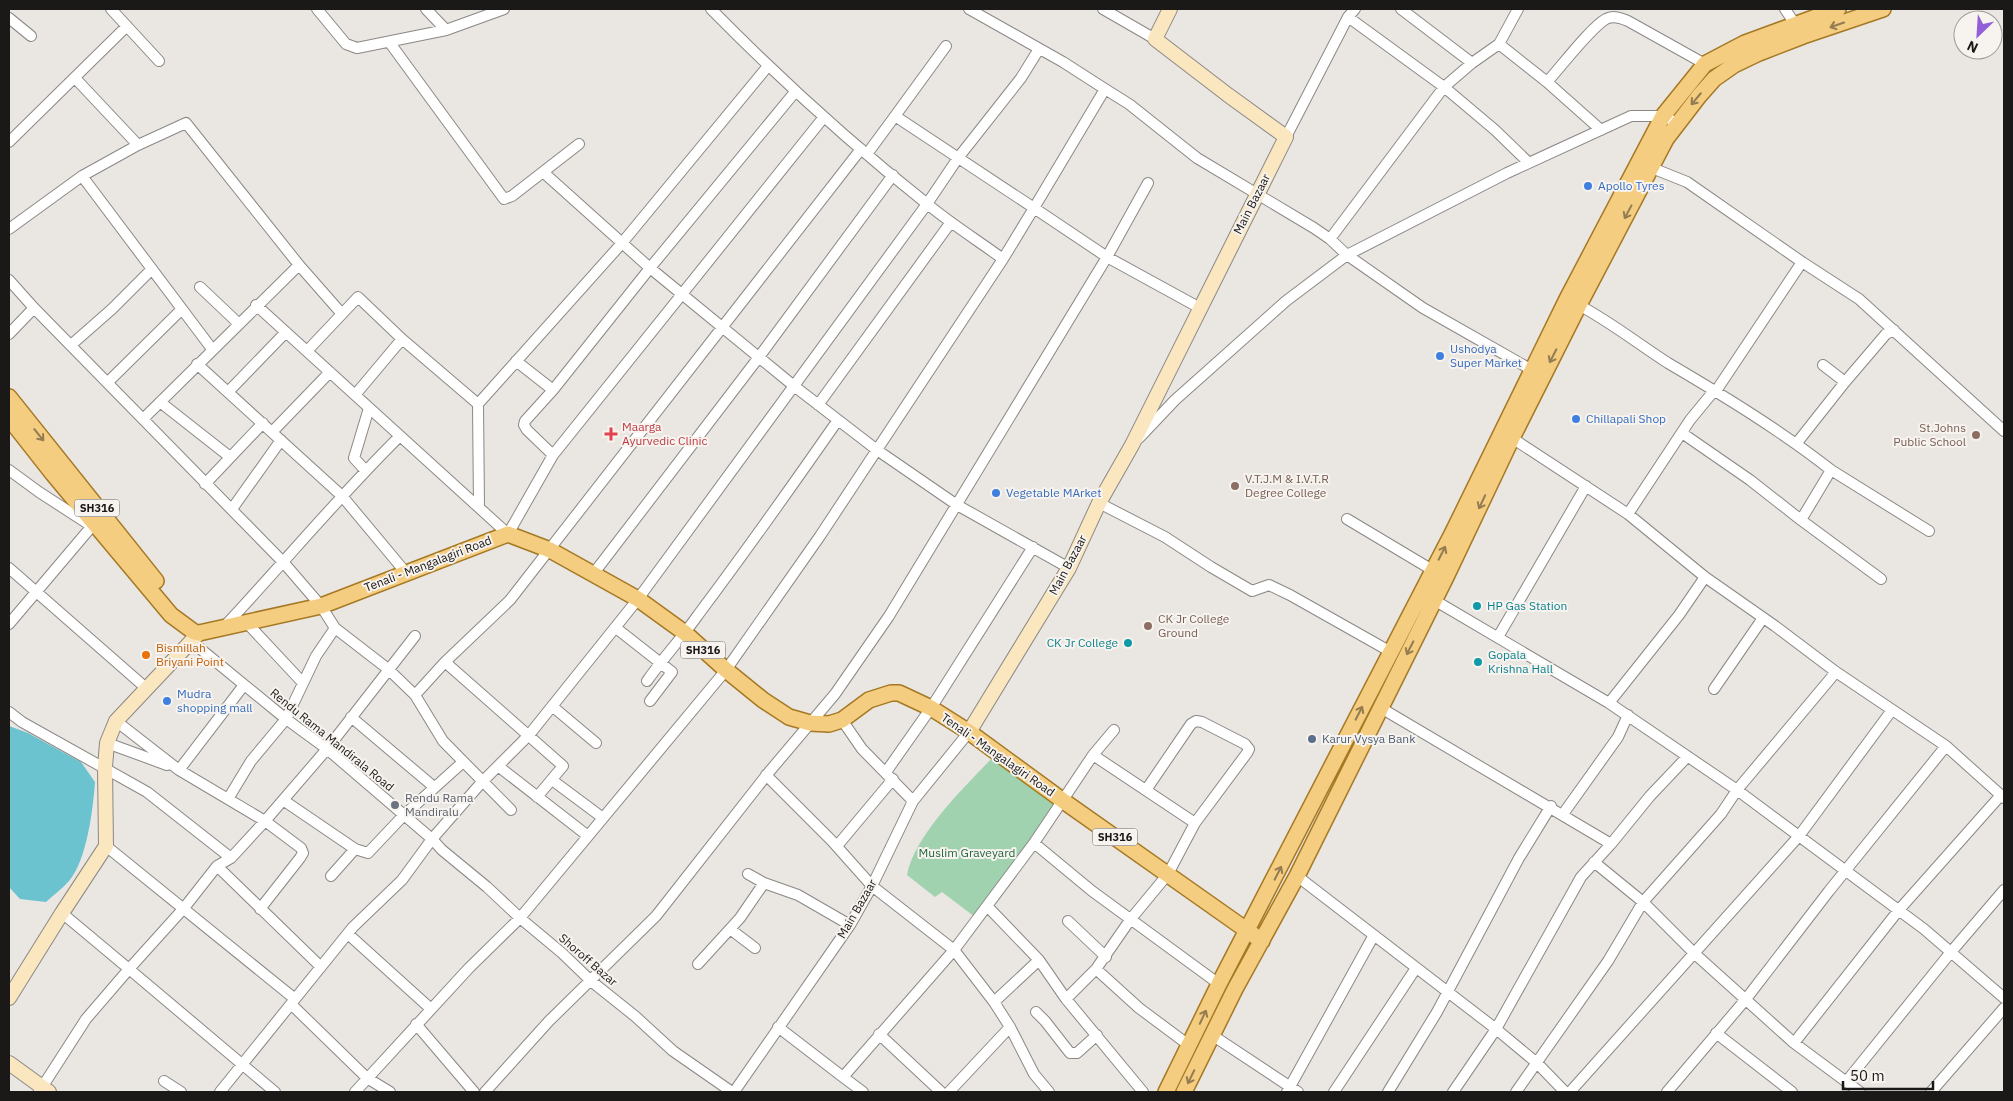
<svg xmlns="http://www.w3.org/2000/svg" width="2013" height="1101" viewBox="0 0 2013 1101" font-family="'IBM Plex Sans',sans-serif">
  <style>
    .green { fill: #a0d2b0 }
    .water { fill: #6ac3ce }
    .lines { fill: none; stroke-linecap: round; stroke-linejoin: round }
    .street-casing { stroke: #8b8885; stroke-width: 12 }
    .secondary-casing { stroke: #8b8885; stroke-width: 16 }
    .primary-casing { stroke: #a57924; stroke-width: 18 }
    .street { stroke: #fff; stroke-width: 10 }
    .secondary { stroke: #fae6bf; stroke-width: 14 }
    .primary { stroke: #f5cd80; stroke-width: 15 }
    .oneway { stroke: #937c51 }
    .shop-dot { fill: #3f7fe0; stroke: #f7f3ef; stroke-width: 2 }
    .health-dot { fill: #e0444e; stroke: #f7f3ef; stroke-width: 2 }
    .education-dot { fill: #8d6e63; stroke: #f7f3ef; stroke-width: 2 }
    .culture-dot { fill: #0f9aa8; stroke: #f7f3ef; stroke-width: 2 }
    .food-dot { fill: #e8710a; stroke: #f7f3ef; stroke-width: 2 }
    .service-dot { fill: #5c6f8a; stroke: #f7f3ef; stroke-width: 2 }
    .worship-dot { fill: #6b7280; stroke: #f7f3ef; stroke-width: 2 }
    .labels { text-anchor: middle; stroke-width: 4; stroke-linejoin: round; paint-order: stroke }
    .shield { fill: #f7f3ef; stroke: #5d5a58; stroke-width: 1 }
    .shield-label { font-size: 11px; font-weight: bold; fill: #1b1918 }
    .shop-label { font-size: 12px; fill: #366cbe; stroke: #f7f3ef; text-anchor: start }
    .street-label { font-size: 12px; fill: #1b1918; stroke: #f7f3ef }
    .health-label { font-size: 12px; fill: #be3a42; stroke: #f7f3ef; text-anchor: start }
    .education-label { font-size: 12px; fill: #785e54; stroke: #f7f3ef; text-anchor: start }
    .culture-label { font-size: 12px; fill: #0d838f; stroke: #f7f3ef; text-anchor: start }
    .food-label { font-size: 12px; fill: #c56008; stroke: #f7f3ef; text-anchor: start }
    .service-label { font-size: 12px; fill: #4e5e75; stroke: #f7f3ef; text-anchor: start }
    .worship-label { font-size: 12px; fill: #5b616d; stroke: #f7f3ef; text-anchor: start }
    .park-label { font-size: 12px; fill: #21663f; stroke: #f7f3ef }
  </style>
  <rect width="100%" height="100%" fill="#eae6e2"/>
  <!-- green -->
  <path class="green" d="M992 758 1057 805 975 917 942 892 935 897 907 875C915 834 964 788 992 758Z"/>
  <!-- water -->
  <path class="water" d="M9 726 28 733 81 762 95 782C93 809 87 860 69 881 62 889 53 895 46 902L20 899 9 887Z"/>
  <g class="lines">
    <defs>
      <path id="street" d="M111 9 159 61
        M317 9 346 44 357 48 446 30 504 9
        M426 9 446 30
        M711 9C779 78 850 143 926 203 950 223 977 240 1003 259
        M969 9 1063 62 1105 89 1129 104 1197 158 1314 228 1330 239 1347 255 1423 308 1532 370
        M1103 9 1155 39
        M1401 9 1472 63
        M1785 9 1795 24
        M1348 17 1444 87 1495 130 1529 163
        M9 18 31 36
        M390 43 504 199 512 196 579 144
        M1499 44 1547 82 1601 130
        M75 78 138 145
        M1547 82C1560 68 1591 27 1606 19 1613 15 1621 18 1628 21L1705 64
        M895 116 946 46
        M1286 137 1348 17 1355 9
        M9 142 127 26
        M867 154 895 116 1034 208 1105 89
        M1652 168 1687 182 1802 262 1859 299 2004 431
        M543 172 650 268 794 386 877 450 957 505 1069 568
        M82 176 212 349
        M9 229 82 176 138 145 186 123 299 265 342 314
        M1330 239 1444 87 1472 63 1499 44 1518 9
        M9 280 34 308 284 563 321 606 335 628 388 669 415 695 445 662 563 766 537 797
        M200 287 238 323
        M1575 303C1608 320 1637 343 1668 363 1724 396 1780 430 1831 470L1801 520 1750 480 1682 433
        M256 305 508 534 553 455 824 117
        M9 334 34 308
        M71 345 112 309 152 269
        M307 351 358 297 402 339 478 404 479 507
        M516 361 553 390
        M197 364 342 496 407 574
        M1823 365 1845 382
        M108 382 182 309
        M228 392 286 332
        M355 395 402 339
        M160 402 230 457
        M478 404 622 243 768 66
        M818 405 951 222
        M143 419 299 265
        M272 432 330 372
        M1139 438 1175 400 1286 301 1347 255 1507 173 1631 116H1663L1677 123
        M1512 438 1628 514 1690 420 1713 392 1716 391 1802 262
        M1796 444 1845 382 1886 334 1894 330
        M553 455 527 430 524 425 525 421 553 390 650 268 795 92
        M9 470 39 492 93 527
        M365 470 354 458 369 408
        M1831 470 1929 531
        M205 484 263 423
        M1099 503 1165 537 1211 567 1252 591 1269 585 1290 595 1391 652
        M232 509 281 440
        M1628 514 1705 577 1775 626 1836 672 1946 746 2004 798
        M1347 519 1439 574
        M1801 520 1881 579
        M9 568 146 688
        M594 573 759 357 893 175
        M1434 600 1609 703 1737 790 1924 929 2004 998
        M246 622 303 683
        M9 624 92 526
        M223 628C283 564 338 497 400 436
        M616 628 672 672 650 701
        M1498 637 1586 486
        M192 642 286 719 327 749 432 839 442 850 487 887 520 918 562 953 591 981 636 1017 673 1051 732 1092
        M445 662 510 600 861 149
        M647 681C663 658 682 638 698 615 746 551 792 486 838 420
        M1714 689 1763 618
        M415 695 443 741 511 810
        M1609 703 1679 615 1705 577
        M552 706 596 743
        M1381 708 1611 844 1650 796 1687 757
        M9 712 22 722 147 792 231 858
        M351 717 434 787
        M842 720 862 749 913 801
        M116 721 179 770 265 821 301 848 303 853 300 858 260 909
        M107 743 167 765
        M1093 755 1195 823
        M498 766 588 836
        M179 770 244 685
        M886 772 931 708 1033 547
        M766 775 832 841 872 886 954 950 994 1002 1010 1027 1034 1074 1049 1092
        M552 780 603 818
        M228 799 251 761 286 719 316 656 335 628
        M283 800 355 849 368 853 403 816 463 762
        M1563 814 1618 737 1628 715
        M1034 843 1092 891 1219 984
        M106 846 295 999
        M837 846 893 779
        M1594 862 1643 902 1695 954 1794 1043 1860 1092
        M217 866 231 858 265 821 327 749 415 636
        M748 874 764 883 798 895 850 925
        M331 876 355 849
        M1297 876 1496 1029 1537 1063 1565 1092
        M987 906 1039 960 1066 999 1143 1092
        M62 913 129 969 184 908 217 866 321 967
        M1068 921 1106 957
        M730 929 755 948
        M348 934 431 1009
        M698 964 740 918 764 883
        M1096 969 1139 1008 1190 1046
        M1066 999 1096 969 1130 920 1168 874 1195 823 1247 753 1249 749 1245 744 1202 722 1196 721 1191 724 1146 790
        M994 1002 1039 960
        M291 1004 367 1078 390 1092
        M1036 1012 1045 1021 1070 1053H1077L1097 1035
        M416 1024 474 1092
        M778 1027 843 1077
        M1716 1033 1792 1092
        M879 1034 941 1092
        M1212 1035 1298 1092
        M1794 1043 1898 911 2001 795
        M164 1081 181 1092
        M1846 1082 1951 952 2004 890
        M39 1092 86 1019 129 969 275 1092
        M220 1092 353 927 402 880 432 839 482 782 529 735 638 599 927 204 958 158 1021 78 1039 49
        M355 1092 469 968 520 918 726 670 820 536 1003 259 1034 208 1107 257 1200 308
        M485 1092 549 1021 656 916 769 772 835 694 889 616 1107 257 1148 183
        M734 1092 850 925 872 886 913 801 969 732
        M863 1092 843 1077 954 950 1034 843 1093 755 1114 730
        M949 1092 1010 1027
        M1287 1092 1374 935
        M1334 1092 1416 968
        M1388 1092 1437 1012 1519 858 1551 806
        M1453 1092 1496 1029 1581 877 1611 844
        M1516 1092 1608 961 1643 902 1721 814 1737 790 1836 672
        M1570 1092 1799 836 1892 710
        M1667 1092 1746 999 1829 891 1946 746
        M1931 1092 2004 1008"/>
      <path id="secondary" d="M969 732 1069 568 1099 503 1132 445 1286 137 1228 95 1155 39 1170 9
        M9 998 62 913 106 846 105 767 107 743 116 721 199 633
        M9 1063 49 1092"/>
      <path id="primary" d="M9 397 156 581
        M9 418 53 474 171 615 194 632 199 633 321 606 508 534 550 550 638 599 685 633 726 670 763 700 789 717 810 723 829 724 842 720 869 700 891 693H899L931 708 969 732 1062 800 1262 941
        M1166 1092 1219 984 1452 534 1567 299 1663 116 1705 64 1745 43 1838 9
        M1184 1092 1235 989 1297 876 1446 577 1512 438 1579 305 1666 139 1699 96 1714 79 1734 65 1759 53 1803 36 1883 9"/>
    </defs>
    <!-- street casing -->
    <use href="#street" class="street-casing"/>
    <!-- secondary casing -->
    <use href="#secondary" class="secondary-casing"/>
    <!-- primary casing -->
    <use href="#primary" class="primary-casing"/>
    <!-- street -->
    <use href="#street" class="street"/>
    <!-- secondary -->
    <use href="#secondary" class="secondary"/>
    <!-- primary -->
    <use href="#primary" class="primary"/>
  </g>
  <!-- one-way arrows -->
  <defs><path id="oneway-shaft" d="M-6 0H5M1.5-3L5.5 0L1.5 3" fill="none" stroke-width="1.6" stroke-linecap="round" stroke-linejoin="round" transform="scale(1.25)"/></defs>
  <g class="oneway">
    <use href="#oneway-shaft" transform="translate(1837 25) rotate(161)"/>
    <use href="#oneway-shaft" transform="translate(1696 99) rotate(130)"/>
    <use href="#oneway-shaft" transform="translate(1628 212) rotate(118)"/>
    <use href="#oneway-shaft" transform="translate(1553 356) rotate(117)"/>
    <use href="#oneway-shaft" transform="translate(39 435) rotate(51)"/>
    <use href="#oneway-shaft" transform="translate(1482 502) rotate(115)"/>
    <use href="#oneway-shaft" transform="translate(1442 553) rotate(-63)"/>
    <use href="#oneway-shaft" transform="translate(1410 648) rotate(117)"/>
    <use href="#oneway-shaft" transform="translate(1359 713) rotate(-63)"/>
    <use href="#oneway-shaft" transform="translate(1278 873) rotate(-63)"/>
    <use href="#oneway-shaft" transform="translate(1203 1017) rotate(-65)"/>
    <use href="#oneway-shaft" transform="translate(1191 1077) rotate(116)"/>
  </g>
  <!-- markers -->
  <g class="shop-dot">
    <circle cx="1588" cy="186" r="5"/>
    <circle cx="1440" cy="356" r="5"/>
    <circle cx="1576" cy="419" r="5"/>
    <circle cx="996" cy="493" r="5"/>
    <circle cx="167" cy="701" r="5"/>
  </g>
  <path class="health-dot" d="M608.5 426.5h5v5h5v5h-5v5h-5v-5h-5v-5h5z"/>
  <g class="education-dot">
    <circle cx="1976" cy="435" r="5"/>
    <circle cx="1235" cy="486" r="5"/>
    <circle cx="1148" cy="626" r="5"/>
  </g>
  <g class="culture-dot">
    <circle cx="1477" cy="606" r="5"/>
    <circle cx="1128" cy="643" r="5"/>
    <circle cx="1478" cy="662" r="5"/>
  </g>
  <circle class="food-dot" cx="146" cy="655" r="5"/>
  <circle class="service-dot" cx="1312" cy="739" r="5"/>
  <circle class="worship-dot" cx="395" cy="805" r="5"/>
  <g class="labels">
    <!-- shield labels -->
    <g class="shield">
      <rect x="74.5" y="499.5" width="45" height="17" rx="4"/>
      <rect x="680.5" y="641.5" width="45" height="17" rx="4"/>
      <rect x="1092.5" y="828.5" width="45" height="17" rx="4"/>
    </g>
    <g class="shield-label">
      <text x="97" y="512">SH316</text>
      <text x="703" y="654">SH316</text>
      <text x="1115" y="841">SH316</text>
    </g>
    <!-- shop labels -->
    <g class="shop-label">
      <text x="1598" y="190">Apollo Tyres</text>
      <text x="1450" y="353">Ushodya<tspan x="1450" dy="14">Super Market</tspan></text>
      <text x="1586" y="423">Chillapali Shop</text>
      <text x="1006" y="497">Vegetable MArket</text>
      <text x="177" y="698">Mudra<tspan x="177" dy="14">shopping mall</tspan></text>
    </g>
    <!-- street labels -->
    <g class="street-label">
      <text transform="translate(1252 204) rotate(-63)" y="4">Main Bazaar</text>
      <text transform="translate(428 564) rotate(-21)" y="4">Tenali - Mangalagiri Road</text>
      <text transform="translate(1068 565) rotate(-62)" y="4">Main Bazaar</text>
      <text transform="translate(332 740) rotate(39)" y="4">Rendu Rama Mandirala Road</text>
      <text transform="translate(998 755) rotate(35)" y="4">Tenali - Mangalagiri Road</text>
      <text transform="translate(857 909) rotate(-60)" y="4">Main Bazaar</text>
      <text transform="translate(588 960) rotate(41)" y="4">Shoroff Bazar</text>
    </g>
    <!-- health labels -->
    <g class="health-label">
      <text x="622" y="431">Maarga<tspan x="622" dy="14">Ayurvedic Clinic</tspan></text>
    </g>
    <!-- education labels -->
    <g class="education-label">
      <text x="1966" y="432" text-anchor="end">St.Johns<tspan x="1966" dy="14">Public School</tspan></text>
      <text x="1245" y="483">V.T.J.M &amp; I.V.T.R<tspan x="1245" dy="14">Degree College</tspan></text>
      <text x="1158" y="623">CK Jr College<tspan x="1158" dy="14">Ground</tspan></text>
    </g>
    <!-- culture labels -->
    <g class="culture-label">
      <text x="1487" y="610">HP Gas Station</text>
      <text x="1118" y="647" text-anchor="end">CK Jr College</text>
      <text x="1488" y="659">Gopala<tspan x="1488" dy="14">Krishna Hall</tspan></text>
    </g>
    <!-- food labels -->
    <g class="food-label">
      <text x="156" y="652">Bismillah<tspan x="156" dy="14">Briyani Point</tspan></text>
    </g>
    <!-- service labels -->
    <g class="service-label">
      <text x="1322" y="743">Karur Vysya Bank</text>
    </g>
    <!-- worship labels -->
    <g class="worship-label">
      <text x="405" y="802">Rendu Rama<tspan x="405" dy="14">Mandiralu</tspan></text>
    </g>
    <!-- park labels -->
    <g class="park-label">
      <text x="967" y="857">Muslim Graveyard</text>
    </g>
  </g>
  <!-- border -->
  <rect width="2013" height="1101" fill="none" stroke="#1b1918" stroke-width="20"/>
  <!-- north arrow -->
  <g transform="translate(1978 35) rotate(205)"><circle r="24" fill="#f7f3ef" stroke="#9f9c99"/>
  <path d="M0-4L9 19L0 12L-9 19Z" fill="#9160d9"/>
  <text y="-8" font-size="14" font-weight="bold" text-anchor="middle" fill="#1b1918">N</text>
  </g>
  <!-- scale -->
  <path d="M1843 1081v8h90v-8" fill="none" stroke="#1b1918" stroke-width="2.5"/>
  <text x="1850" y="1081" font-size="15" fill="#1b1918" stroke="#f7f3ef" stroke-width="4" paint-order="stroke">50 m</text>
</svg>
